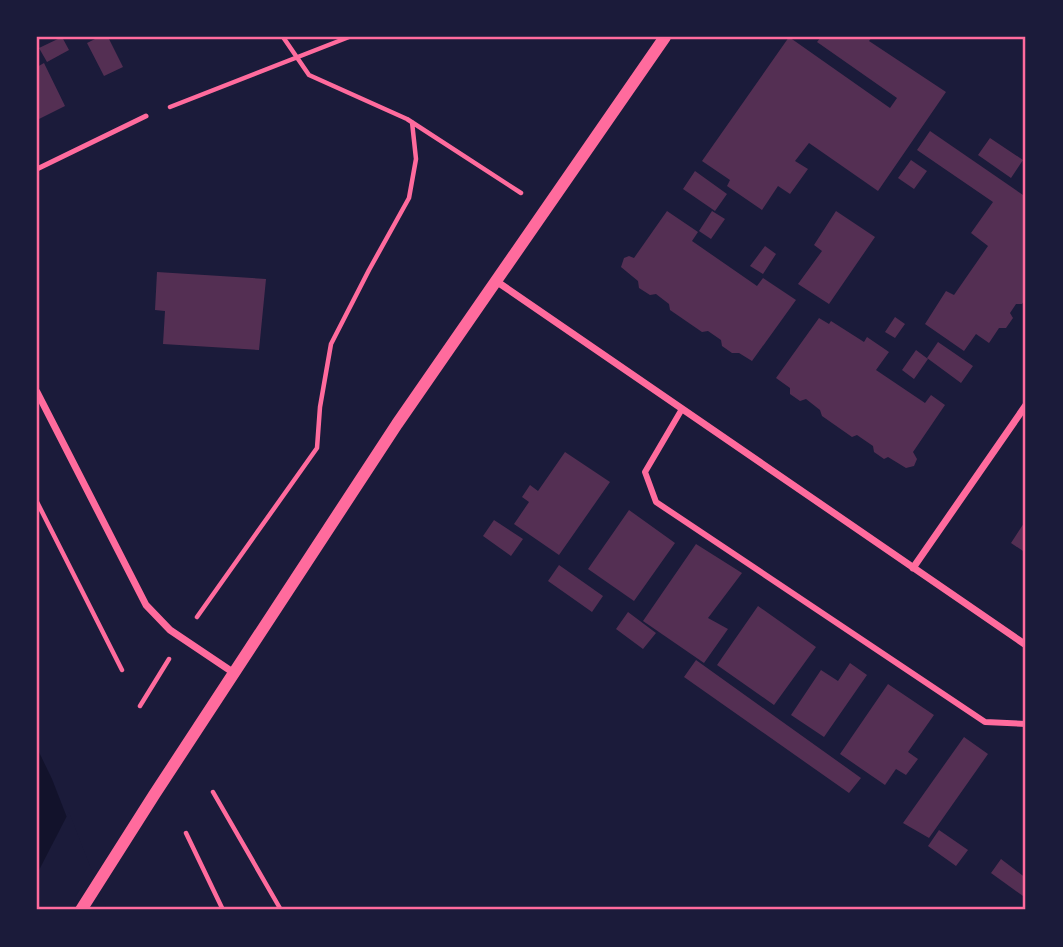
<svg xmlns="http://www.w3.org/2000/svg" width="1063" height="947" viewBox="0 0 1063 947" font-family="'PT Sans',sans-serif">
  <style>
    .water { fill: #12122b }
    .pier { fill: #1b1b3a }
    .building { fill: #542f53 }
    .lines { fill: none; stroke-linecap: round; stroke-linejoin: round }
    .path { stroke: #ff6b9d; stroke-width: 4.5 }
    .service { stroke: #ff6b9d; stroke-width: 5 }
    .pedestrian { stroke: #ff6b9d; stroke-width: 6 }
    .minor { stroke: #ff6b9d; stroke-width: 7 }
    .tertiary { stroke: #ff6b9d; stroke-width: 12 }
    .neatline { fill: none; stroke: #ff6b9d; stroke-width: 2.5 }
  </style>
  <rect width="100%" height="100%" fill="#1b1b3a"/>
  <!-- water -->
  <path class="water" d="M37 748 52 779 103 910H37Z"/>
  <!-- pier -->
  <path class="pier" d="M69 812 107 910H37V874Z"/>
  <!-- building -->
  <path class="building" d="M62 37 69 50 47 62 39 48Z
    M99 37H108L123 67 104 76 87 43Z
    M789 37 890 108 897 98 817 42 821 37H872L869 41 946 92 878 191 809 143 795 161 808 169 790 194 778 186 762 210 727 186 730 180 702 161Z
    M44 63 65 106 37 120V67Z
    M930 131 1026 197V298L1022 304H1016L1010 313 1013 318 1006 328H999L989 343 976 334 964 351 925 324 946 291 954 295 988 246 971 233 993 202 917 150Z
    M990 138 1023 160 1011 178 978 155Z
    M911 160 927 171 914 189 898 178Z
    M695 171 727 194 715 211 683 189Z
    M667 211 698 232 692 241 757 286 763 278 796 300 752 361 739 353H732L722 346 721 340 708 331 702 332 670 310 669 304 656 294 650 295 639 288 638 281 621 267 624 258 629 256 634 258Z
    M712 211 725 219 711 239 699 231Z
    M836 211 875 237 829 304 798 284 822 251 814 245Z
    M765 246 776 254 763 274 750 266Z
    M157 272 266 279 259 350 163 344 165 311 155 310Z
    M895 317 905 324 895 338 885 332Z
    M819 318 829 324 831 321 864 342 867 337 889 352 876 370 925 403 931 395 945 405 913 452 917 459 914 466 906 468 888 457 884 459 874 452 873 446 857 435 852 437 822 416 820 410 806 399 800 401 790 394V388L776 378Z
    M938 342 973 366 961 383 927 358Z
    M916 350 928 359 914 379 902 370Z
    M565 452 610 482 559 555 514 524 529 502 522 497 530 485 538 491Z
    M629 510 675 543 634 601 588 569Z
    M494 520 523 539 511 556 483 536Z
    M1026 520V553L1011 543Z
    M696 544 742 573 708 618 728 629 704 663 643 621Z
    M559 565 603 596 592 612 548 581Z
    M758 606 816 647 774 705 717 665Z
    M628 612 656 633 643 649 616 629Z
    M696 660 861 778 849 793 684 677Z
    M850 663 867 675 824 737 791 715 821 670 838 681Z
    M888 684 934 715 908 752 918 759 906 775 896 769 885 785 840 754Z
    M964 737 988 754 929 838 903 823Z
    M939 830 968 850 956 866 928 846Z
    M1001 859 1026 878V892L1023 896 991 873Z"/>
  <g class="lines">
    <!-- path -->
    <path class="path" d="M283 37 309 75 407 119 521 193
      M170 107 349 37
      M37 502 122 670
      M197 617 317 448 320 407 331 344 369 270 409 198 416 159 412 122
      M140 706 169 659
      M213 792 281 910
      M186 833 223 910"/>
    <!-- service -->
    <path class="service" d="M37 169 146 116"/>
    <!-- pedestrian -->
    <path class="pedestrian" d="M682 409 645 472 656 502 985 722 1026 724"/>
    <!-- minor -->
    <path class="minor" d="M496 281 1026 645
      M37 392 146 605 170 630 234 673
      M913 568 1026 405"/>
    <!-- tertiary -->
    <path class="tertiary" d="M81 910 154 795 397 424 665 37"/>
  </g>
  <!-- border -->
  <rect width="1063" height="947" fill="none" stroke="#1b1b3a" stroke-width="77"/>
  <rect x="38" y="38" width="986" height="870" class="neatline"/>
</svg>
